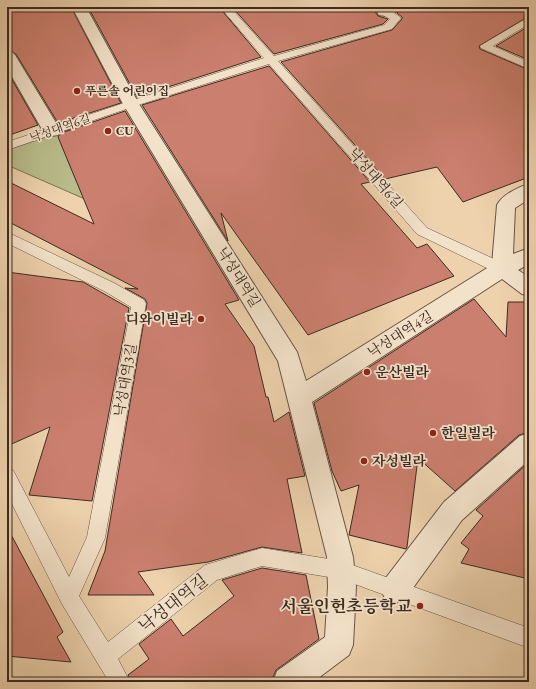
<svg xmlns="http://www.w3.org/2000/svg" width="536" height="689" viewBox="0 0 536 689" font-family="'EB Garamond','Noto Serif KR',serif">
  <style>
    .green { fill: #b8bc8a; stroke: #7a7456 }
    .building { fill: #cb7f6f; stroke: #3c2b22 }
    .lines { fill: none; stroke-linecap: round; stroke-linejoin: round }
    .lane-casing { stroke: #685545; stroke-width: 1 }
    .street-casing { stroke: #685545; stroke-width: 2 }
    .lane { fill: #f3e2ca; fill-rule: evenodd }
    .street { fill: #f3e2ca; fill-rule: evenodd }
    .poi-dot { fill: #8f2418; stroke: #f3e2ca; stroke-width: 1.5 }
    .labels { text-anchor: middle; stroke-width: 3.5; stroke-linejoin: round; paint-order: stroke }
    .far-poi-label { font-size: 12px; font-weight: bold; fill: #3c2b22; stroke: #f3e2ca; text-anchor: start }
    .far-street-label { font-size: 12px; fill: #3c2b22; stroke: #f3e2ca }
    .street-label { font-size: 14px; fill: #3c2b22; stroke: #f3e2ca }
    .poi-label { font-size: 14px; font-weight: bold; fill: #3c2b22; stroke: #f3e2ca; text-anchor: start }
    .near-street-label { font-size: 17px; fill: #3c2b22; stroke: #f3e2ca }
    .near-poi-label { font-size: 17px; font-weight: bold; fill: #3c2b22; stroke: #f3e2ca; text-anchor: end }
  </style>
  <rect width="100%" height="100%" fill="#edd2ad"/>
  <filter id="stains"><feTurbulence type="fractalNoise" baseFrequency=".005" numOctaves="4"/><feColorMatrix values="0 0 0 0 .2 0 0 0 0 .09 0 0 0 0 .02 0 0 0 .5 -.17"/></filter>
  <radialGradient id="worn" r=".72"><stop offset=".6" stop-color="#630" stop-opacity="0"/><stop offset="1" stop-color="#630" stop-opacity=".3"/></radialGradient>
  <!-- green -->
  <path class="green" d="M73 128 126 217 7 165V150Z"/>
  <!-- building -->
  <path class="building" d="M7 7H71L121 103 58 123 16 54 7 49Z
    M88 7H219L261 57 137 97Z
    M232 7H372L378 16 388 19 383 24 274 54Z
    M402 7H529V16L479 46 480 49 529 70V177L463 202 437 167 385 179 281 62 392 30 402 19V17L397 13Z
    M529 26V60L496 46Z
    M269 66 370 182 361 184 417 248 427 244 454 276 308 335 221 213 228 241 142 105Z
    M7 71 38 125 7 136Z
    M125 111 239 300 225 304 254 346 266 397H268L274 422 289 412 305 476 287 479 302 553 262 547 208 562 138 572 154 595H88L105 551 147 303 145 299 125 288 138 289 7 221V181L94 224 58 137 61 133Z
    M7 272 83 282 129 308 92 501 29 495 50 427 7 446Z
    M474 299 506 337 508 302H529V432L519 435 455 491 418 458 407 547 406 549 349 535 359 485 341 491 332 471 314 403Z
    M529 462V579L461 563 469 549 461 543 483 516 476 510Z
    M7 527 63 632 57 637 71 662 7 656Z
    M262 568 306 575 319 639 276 670 273 677 267 682H131L128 675 149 659 139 644 171 619 183 636 234 596 222 580Z"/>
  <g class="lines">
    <defs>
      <path id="lane" d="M220 7H230L274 56 384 25 390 19 381 14 373 7H384L399 16 401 18 392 29 278 61 427 228 507 265 509 269 507 273 502 274 497 273 417 234 269 64 135 106 7 150V142L127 102 264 58Z
        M529 17V24L493 46 529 62V69L481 48 480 46Z
        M7 232 114 283 144 300 146 304 105 538 79 596 108 642 205 565 262 548 341 561 529 628V648L341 579 262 566 217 580 118 659 130 682H109L62 604 7 494V468L13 470 69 577 87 537 131 307 104 291 7 243Z"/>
      <path id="street" d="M72 7H86L139 104 297 352 306 381 492 265 497 205C502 195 518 187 529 184V199L515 208 513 254 529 248V264L518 270 529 277V296L522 294 502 279 312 402 353 557 356 587 353 645 349 655 313 682H273L277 671 325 637 328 587 327 557 278 361 123 104Z
        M383 7H401C396 14 387 17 379 15L377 12Z
        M7 50 12 52 15 55 61 131 58 135 52 136 46 135 43 131 7 68Z
        M529 433V460L462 520 405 599 395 603 385 599 381 589 385 579 444 502 520 436Z"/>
    </defs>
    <!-- lane casing -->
    <use href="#lane" class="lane-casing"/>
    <!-- street casing -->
    <use href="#street" class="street-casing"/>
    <!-- lane -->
    <use href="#lane" class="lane"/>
    <!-- street -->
    <use href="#street" class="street"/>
  </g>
  <!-- markers -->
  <g class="poi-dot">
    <circle cx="77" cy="91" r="4"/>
    <circle cx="108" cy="131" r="4"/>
    <circle cx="201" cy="319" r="4"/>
    <circle cx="367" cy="372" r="4"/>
    <circle cx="433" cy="433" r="4"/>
    <circle cx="364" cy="461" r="4"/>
    <circle cx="420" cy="606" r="4"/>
  </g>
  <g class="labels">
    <!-- far-poi labels -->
    <g class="far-poi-label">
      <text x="85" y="95">푸른솔 어린이집</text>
      <text x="116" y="135">CU</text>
    </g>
    <!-- far-street labels -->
    <g class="far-street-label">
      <text transform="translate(60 128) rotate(-19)" y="4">낙성대역6길</text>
    </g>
    <!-- street labels -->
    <g class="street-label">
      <text transform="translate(376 178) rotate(49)" y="5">낙성대역6길</text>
      <text transform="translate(239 277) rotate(58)" y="5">낙성대역길</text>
      <text transform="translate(400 334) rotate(-32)" y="5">낙성대역4길</text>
      <text transform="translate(125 380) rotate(-80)" y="5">낙성대역3길</text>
    </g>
    <!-- poi labels -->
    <g class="poi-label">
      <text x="193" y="324" text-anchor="end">디와이빌라</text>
      <text x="375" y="377">운산빌라</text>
      <text x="441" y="438">한일빌라</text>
      <text x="372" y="466">자성빌라</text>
    </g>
    <!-- near-street labels -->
    <g class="near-street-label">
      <text transform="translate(173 603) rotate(-38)" y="6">낙성대역길</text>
    </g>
    <!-- near-poi labels -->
    <g class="near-poi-label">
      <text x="412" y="612">서울인헌초등학교</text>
    </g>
  </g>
  <!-- margin -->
  <rect width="536" height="689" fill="none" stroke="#edd2ad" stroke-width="24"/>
  <rect x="8" y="8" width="520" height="673" fill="none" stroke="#3c2b22" stroke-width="2"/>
  <rect x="12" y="12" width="512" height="665" fill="none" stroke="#3c2b22"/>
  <rect width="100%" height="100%" filter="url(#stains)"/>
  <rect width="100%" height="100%" fill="url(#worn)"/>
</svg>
